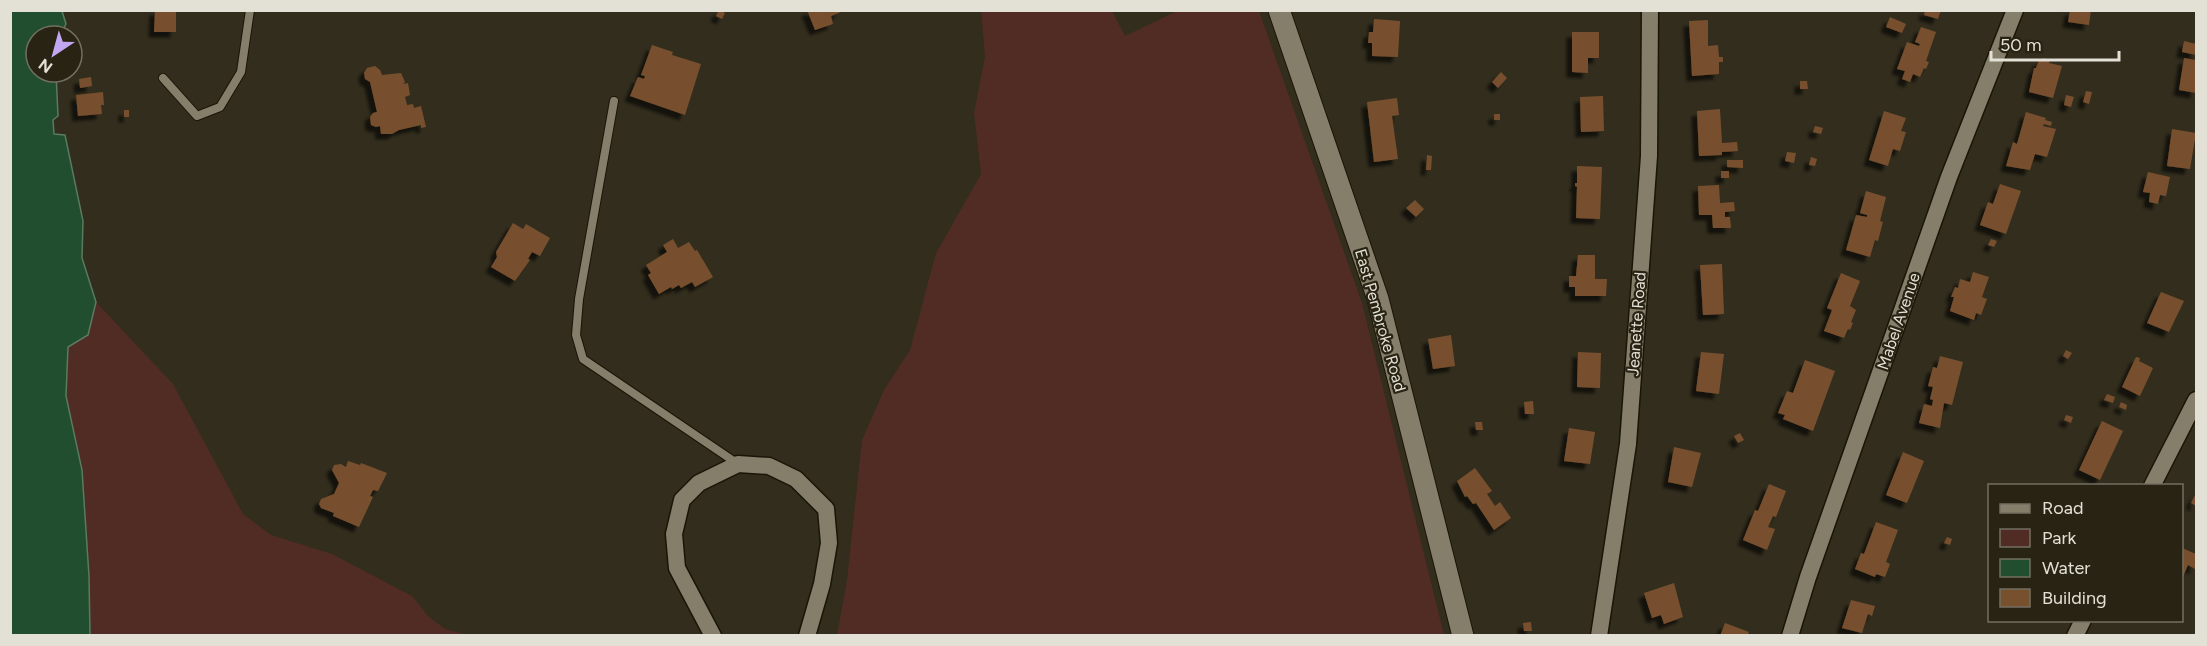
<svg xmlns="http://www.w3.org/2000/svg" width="2207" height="646" viewBox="0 0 2207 646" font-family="Figtree,sans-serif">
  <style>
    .green { fill: #502c25 }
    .water { fill: #214e2f; stroke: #5b7a61; stroke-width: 1.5 }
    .building { fill: #77502e; filter: url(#shadow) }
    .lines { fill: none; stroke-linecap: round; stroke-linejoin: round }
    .service-casing { stroke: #1a1506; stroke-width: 10 }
    .minor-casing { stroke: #1a1506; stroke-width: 19 }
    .tertiary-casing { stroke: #1a1506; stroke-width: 23 }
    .service { stroke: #847e6b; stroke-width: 8 }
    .minor { stroke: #847e6b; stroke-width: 16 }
    .tertiary { stroke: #847e6b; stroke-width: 21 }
    .labels { text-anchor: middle; stroke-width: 4.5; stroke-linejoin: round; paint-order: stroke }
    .street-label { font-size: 16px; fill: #e3e0d5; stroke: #282313 }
  </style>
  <defs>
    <filter id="shadow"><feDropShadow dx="-5.5" dy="5.5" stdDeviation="1.5" flood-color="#0009"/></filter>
  </defs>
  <rect width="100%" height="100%" fill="#322d1d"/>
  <!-- green -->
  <path class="green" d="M981 11H1112L1125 36 1177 11H1259L1362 303 1444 635H837L847 580 862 440 884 390 910 350 936 253 981 174 974 113 985 57Z
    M96 302 173 384 243 514 271 535 332 554 412 596 428 616 445 629 467 635H90L89 576 82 470 66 396 68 347 88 335Z"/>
  <!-- water -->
  <path class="water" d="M10 11H62L66 24 60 36H36V72H56L58 116 53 120 54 134 65 135 83 221 82 258 96 302 88 335 68 347 66 396 82 470 89 576 90 635H11Z"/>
  <!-- building -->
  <path class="building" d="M155 10H176V32H154Z
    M719 10 725 13 722 19 716 16Z
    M807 10H840L841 12 831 16 833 24 815 30Z
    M1925 10H1941L1938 19 1924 15Z
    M2070 10H2091L2089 25 2068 22Z
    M1890 17 1906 24 1902 33 1886 27Z
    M1374 19 1400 21 1398 57 1372 56V43H1368L1369 32H1373Z
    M1708 20V46L1718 45 1719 57H1723V62H1719V74L1692 76 1689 21Z
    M1921 27 1936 32 1926 61 1929 62 1926 69 1924 68 1920 77 1913 74 1910 82 1902 79 1905 71 1897 69 1907 42 1919 46 1920 44 1915 42Z
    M1572 32H1599V58H1588V73L1572 72Z
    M2184 41 2196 44V55L2182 52Z
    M652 45 673 52 672 55 701 64 685 115 630 96 638 77 644 79 645 76 641 75Z
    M2043 58 2050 60 2049 63 2062 66 2053 98 2029 92 2034 68H2036L2039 60 2042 61Z
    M2184 58 2196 60V93L2179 90Z
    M375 66 380 70 382 75 401 73 405 82 403 84 408 83 410 95 405 97 407 105 413 104 414 108 421 106 426 127 421 128V125L399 130 392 134H381L380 126 376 127 371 125 370 117 373 113 377 112 370 82 365 79 364 73 367 68Z
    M1501 72 1507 78 1498 88 1492 82Z
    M91 77 92 86 80 88 79 79Z
    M1800 81H1807L1808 89H1800Z
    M2086 91 2092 92 2089 104 2083 102Z
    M103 92 104 105H101L102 114 78 116 76 95Z
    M2066 95 2074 97 2071 107 2064 105Z
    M1603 96 1604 131 1581 132 1580 97Z
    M1397 98 1399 115 1392 116 1398 159 1374 162 1367 102Z
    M1720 109 1722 143 1737 142 1738 151 1722 152V155L1699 156 1697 111Z
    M124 110H129V117H124Z
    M1884 111 1906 118 1901 131 1906 132 1900 151 1893 149 1888 166 1869 160Z
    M2026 112 2046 118 2045 120 2052 122 2051 126 2044 124 2043 126 2056 129 2047 157 2035 154 2030 170 2006 166 2013 142 2017 144Z
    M1494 114H1500V120H1494Z
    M1815 126 1823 128 1821 134 1813 132Z
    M2172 129 2196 133 2190 169 2167 166Z
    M1787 152 1796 153 1794 163 1785 161Z
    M1427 155 1432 156 1431 170H1426Z
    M1811 157 1817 159 1815 166 1809 165Z
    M1727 160H1743V168L1727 167Z
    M1577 166 1602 167 1600 219 1576 218 1577 187 1575 186V183H1577Z
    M1721 171H1729V178H1721Z
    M2148 172 2170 177 2166 196 2160 195 2158 204 2149 202 2150 193 2143 192Z
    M2000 184 2021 191 2006 234 1980 225 1988 202 1993 204Z
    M1719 185 1720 203 1734 202 1735 211 1725 212V217H1730L1731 228H1713L1712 215H1699L1698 186Z
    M1866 191 1886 197 1880 221 1883 222 1878 241 1875 240 1870 257 1846 250 1856 215 1867 217V215L1860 213Z
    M1415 200 1424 209 1416 217 1406 208Z
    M513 223 523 229 526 224 550 238 540 256 532 252 528 259 530 260 515 281 491 267 497 257 496 252Z
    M673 239 678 248 689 242 695 251 697 250 713 277 695 287 692 282 681 288 679 285 672 289 671 287 659 294 648 275 651 273 646 265 667 252 663 245Z
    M1991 239 1997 241 1994 247 1988 245Z
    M1578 255H1595V279H1607L1606 296H1575V287H1569V276H1576Z
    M1722 264 1724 314 1703 315 1700 265Z
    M1973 272 1989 277 1982 297 1987 299 1981 315 1976 313 1974 320 1950 311 1954 297H1951L1955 287 1958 288 1960 279 1970 282Z
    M1841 273 1860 281 1850 306 1856 310 1851 322 1853 323 1850 330 1848 329 1844 338 1824 331 1832 310 1827 308Z
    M2161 292 2184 301 2169 332 2147 323Z
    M1451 335 1455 366 1433 369 1428 339Z
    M2066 350 2072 353 2068 359 2063 356Z
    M1578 352 1601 353 1600 388 1577 387Z
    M1701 352 1724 354 1719 394 1696 391Z
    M1940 356 1963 362 1952 405 1944 403 1940 428 1919 423 1924 404 1932 406 1933 400 1930 399 1933 387 1928 386 1933 367 1937 368Z
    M2136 357 2140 358 2139 361 2153 368 2140 396 2122 387Z
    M1805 360 1835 371 1813 431 1783 419 1785 415 1778 413 1787 391 1793 393Z
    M2107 394 2115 397 2113 403 2104 400Z
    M1533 401 1534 414H1525L1524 402Z
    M2121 402 2127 405 2126 410 2119 407Z
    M2066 415 2073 417 2071 423 2064 420Z
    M2102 421 2123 431 2100 480 2079 470Z
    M1475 422H1482L1483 430H1476Z
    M1569 428 1595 432 1590 464 1564 461Z
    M1740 433 1744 440 1738 443 1734 436Z
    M1674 447 1701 453 1692 487 1668 482Z
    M1903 452 1924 461 1907 503 1886 495Z
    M348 461 360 465 361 463 387 473 378 491 373 490 370 496 373 497 359 527 333 516 334 513 321 508 319 504 321 499 334 494 339 483 332 470 334 465 341 464 346 467Z
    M1475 468 1492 491 1487 494 1495 506 1500 502 1511 518 1494 530 1476 503 1473 504 1467 496 1465 497 1457 481Z
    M1769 484 1786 491 1776 517 1773 516 1768 527 1775 529 1767 550 1743 540 1755 510 1758 511Z
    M2196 493V506L2191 503Z
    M1876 522 1898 530 1886 562 1890 564 1885 577 1876 574 1875 577 1855 569 1861 553 1864 554Z
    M1947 537 1952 539 1950 545 1944 543Z
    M2182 548 2196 554 2195 569 2188 565 2182 579Z
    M1674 583 1683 617 1664 624 1661 615 1652 618 1644 593Z
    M1851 600 1875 606 1872 616 1868 614 1862 633 1842 628Z
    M1531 622 1532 631H1524L1523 623Z
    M1725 623 1749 632 1747 636H1720Z"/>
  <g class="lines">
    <defs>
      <path id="service" d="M163 78 197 116 220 107 241 72 250 10
        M614 101 579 299 576 335 583 359 738 464"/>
      <path id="minor" d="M2152 486 2196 400
        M713 636 677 568 674 534 682 500 699 483 738 464 769 466 796 479 826 509 829 543 822 584 807 636
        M1599 636 1628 444 1649 156 1650 10
        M1790 636 1808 577 1949 177 2015 10
        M2075 636 2083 620"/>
      <path id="tertiary" d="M1279 10 1378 299 1463 636"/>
    </defs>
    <!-- service casing -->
    <use href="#service" class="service-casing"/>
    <!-- minor casing -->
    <use href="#minor" class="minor-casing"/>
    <!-- tertiary casing -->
    <use href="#tertiary" class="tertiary-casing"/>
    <!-- service -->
    <use href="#service" class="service"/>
    <!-- minor -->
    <use href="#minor" class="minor"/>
    <!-- tertiary -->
    <use href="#tertiary" class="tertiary"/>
  </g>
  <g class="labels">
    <!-- street labels -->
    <g class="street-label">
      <text transform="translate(1381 320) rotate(74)" y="6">East Pembroke Road</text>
      <text transform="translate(1898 321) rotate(-71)" y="6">Mabel Avenue</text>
      <text transform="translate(1636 324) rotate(-86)" y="6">Jeanette Road</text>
    </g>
  </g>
  <!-- border -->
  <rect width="2207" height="646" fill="none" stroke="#e3e0d5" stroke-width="24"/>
  <!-- legend -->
  <rect x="1988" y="484" width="195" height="138" fill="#282313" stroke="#736f61" stroke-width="1.5"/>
  <rect x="2000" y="504" width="30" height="9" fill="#847e6b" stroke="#736f61" stroke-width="1.5"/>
  <text x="2042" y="514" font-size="18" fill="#e3e0d5">Road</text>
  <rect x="2000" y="529" width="30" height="18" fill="#502c25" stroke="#736f61" stroke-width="1.5"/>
  <text x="2042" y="544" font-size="18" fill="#e3e0d5">Park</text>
  <rect x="2000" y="559" width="30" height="18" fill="#214e2f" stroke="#736f61" stroke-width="1.5"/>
  <text x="2042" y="574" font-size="18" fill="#e3e0d5">Water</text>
  <rect x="2000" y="589" width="30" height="18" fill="#77502e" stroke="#736f61" stroke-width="1.5"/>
  <text x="2042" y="604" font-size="18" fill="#e3e0d5">Building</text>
  <!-- north arrow -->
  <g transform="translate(54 54) rotate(216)"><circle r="28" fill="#282313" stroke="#736f61" stroke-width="1.5"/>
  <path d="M0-4.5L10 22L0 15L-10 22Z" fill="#c3a7f2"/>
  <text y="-9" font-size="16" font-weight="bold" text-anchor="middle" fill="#e3e0d5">N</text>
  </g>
  <!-- scale -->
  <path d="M1991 51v9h128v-9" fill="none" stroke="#e3e0d5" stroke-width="3"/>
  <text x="2000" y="51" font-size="18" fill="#e3e0d5" stroke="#282313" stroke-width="4.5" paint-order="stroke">50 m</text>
</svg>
